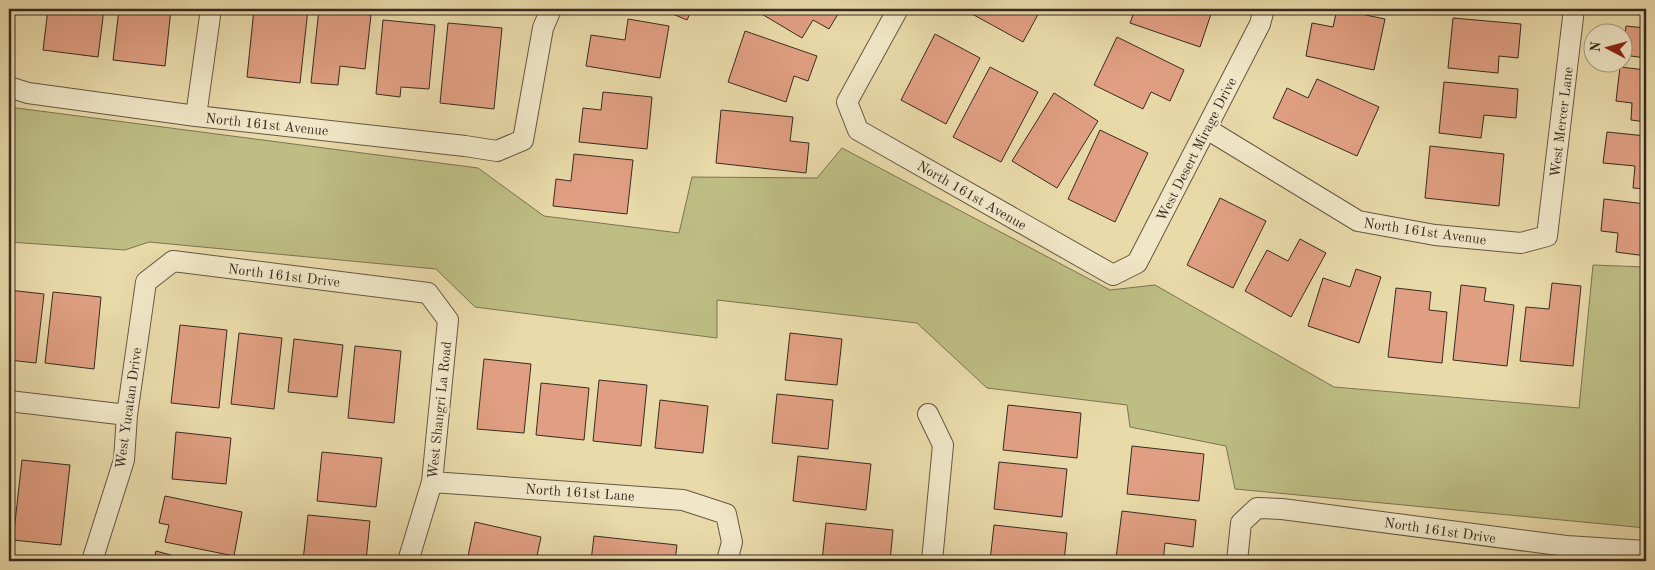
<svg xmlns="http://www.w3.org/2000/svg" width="1655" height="570" viewBox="0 0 1655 570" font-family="'Old Standard TT',serif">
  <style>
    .green { fill: #bdbd84; stroke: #7b7452 }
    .building { fill: #e09f82; stroke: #392b21 }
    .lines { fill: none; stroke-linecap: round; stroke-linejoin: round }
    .minor-casing { stroke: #655743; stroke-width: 22 }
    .minor { stroke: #f1e7c8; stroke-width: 20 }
    .labels { text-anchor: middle; stroke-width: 5; stroke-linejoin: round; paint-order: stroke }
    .street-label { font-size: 14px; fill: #392b21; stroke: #f1e7c8 }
  </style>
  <rect width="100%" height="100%" fill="#e9daaa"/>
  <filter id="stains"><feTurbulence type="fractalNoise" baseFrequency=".004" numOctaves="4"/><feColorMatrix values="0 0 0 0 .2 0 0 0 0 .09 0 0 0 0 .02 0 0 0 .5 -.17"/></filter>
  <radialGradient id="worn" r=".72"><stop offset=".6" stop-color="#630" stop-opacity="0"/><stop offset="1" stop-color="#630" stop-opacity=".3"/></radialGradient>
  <!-- green -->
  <path class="green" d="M9 107 478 168 544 216 679 233 692 177 817 178 842 148 1110 290 1155 285 1334 387 1579 408 1593 265 1646 267V528L1235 489 1226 446 1130 427 1127 405 987 388 917 323 717 300V338L475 307 436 269 149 242 125 250 9 242Z"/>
  <!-- building -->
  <path class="building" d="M48 9H104L98 57 43 50Z
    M119 9H171L165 66 113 60Z
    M254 9H308L300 83 247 77Z
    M319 9 371 15 365 69 340 66 338 85 311 83Z
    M661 9H692L687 20Z
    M756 9H841L829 29 813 20 802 38 755 10Z
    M963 9H1041L1023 42Z
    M1135 9H1195L1211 14 1200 47 1130 23Z
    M1337 9 1385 19 1374 70 1306 56 1312 23 1333 27Z
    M1646 11V58L1623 55 1626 26 1645 28Z
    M1453 18 1521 24 1518 58 1499 56 1498 73 1448 68Z
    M628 19 669 26 660 78 586 66 591 35 625 40Z
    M383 20 435 25 429 89 401 87 400 97 376 94Z
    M448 23 502 28 494 109 440 103Z
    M745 31 817 56 808 81 794 76 786 102 728 82Z
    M935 34 980 58 946 124 901 100Z
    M1117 37 1184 70 1170 101 1151 92 1143 109 1094 85Z
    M990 67 1038 92 1001 162 953 137Z
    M1620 67 1646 70V122L1631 120 1632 103 1616 101Z
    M1317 79 1379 107 1357 156 1273 118 1287 88 1308 98Z
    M1444 82 1518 89 1516 118 1484 115 1481 138 1439 133Z
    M603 92 652 97 647 149 579 142 583 108 601 110Z
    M1054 93 1098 121 1057 188 1012 161Z
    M721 110 793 117 790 141 809 143 806 173 716 163Z
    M1100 130 1148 153 1115 222 1068 199Z
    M1607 132 1646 136V189L1633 188 1635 166 1603 163Z
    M1430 146 1504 154 1499 206 1425 198Z
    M574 154 633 160 627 214 553 206 556 179 571 181Z
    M1220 198 1266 221 1233 288 1187 265Z
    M1604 199 1646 204V256L1616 252 1618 233 1601 231Z
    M1300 239 1326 253 1291 317 1245 291 1267 250 1288 261Z
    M1356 269 1381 277 1359 343 1308 326 1323 278 1350 287Z
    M1552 283 1581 286 1573 366 1520 361 1526 307 1549 309Z
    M1461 285 1486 288 1484 301 1514 305 1507 366 1453 360Z
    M1396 288 1431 292 1429 310 1447 312 1442 363 1388 357Z
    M9 290 44 294 36 363 9 360Z
    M53 292 101 297 94 369 45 363Z
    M180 325 227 330 219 408 171 403Z
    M239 333 282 338 274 409 231 404Z
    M790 333 842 339 837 385 785 380Z
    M294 339 343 345 337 397 288 392Z
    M355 346 401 351 394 423 348 418Z
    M484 359 531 364 524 433 477 429Z
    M599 380 647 385 641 446 593 441Z
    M541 383 589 388 584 440 536 435Z
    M777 394 833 400 828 449 772 443Z
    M660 400 708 406 703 453 655 448Z
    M1008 405 1081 413 1077 458 1003 450Z
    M176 432 231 438 226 484 172 479Z
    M1132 446 1204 454 1199 501 1127 494Z
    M322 452 382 458 376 507 317 501Z
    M798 456 871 464 866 510 793 501Z
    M22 460 70 465 61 545 13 540Z
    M999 462 1067 469 1062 517 994 509Z
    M165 496 242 512 234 556 165 542 169 525 159 523Z
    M1122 511 1196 520 1193 547 1165 543 1163 561H1144L1116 558Z
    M308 515 370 521 366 561H303Z
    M475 522 541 537 536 561H467Z
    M826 523 893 530 890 561H822Z
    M994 525 1067 533 1064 561H990Z
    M594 536 677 545 675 561H591Z
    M156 551 193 561H154Z"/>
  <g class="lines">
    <defs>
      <path id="minor" d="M898 9 847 102 858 130 1113 275 1137 263 1260 24 1264 9
        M9 87 28 93 196 116 465 146 497 151 523 140 543 28 551 9
        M196 116 211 9
        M1207 129 1358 221 1435 235 1521 243 1547 236 1574 9
        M9 401 127 415
        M928 414 943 445 932 561
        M432 482 683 500 726 514 732 542 727 561
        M92 561 124 460 127 415 146 282 173 261 428 293 448 320 432 482 408 561
        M1237 561 1241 523 1257 508 1282 509 1566 546 1646 551"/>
    </defs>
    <!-- minor casing -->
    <use href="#minor" class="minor-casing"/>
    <!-- minor -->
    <use href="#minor" class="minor"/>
  </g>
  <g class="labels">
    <!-- street labels -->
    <g class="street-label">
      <text transform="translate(1561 122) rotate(-83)" y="5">West Mercer Lane</text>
      <text transform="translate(267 124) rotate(6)" y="5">North 161st Avenue</text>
      <text transform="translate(1196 149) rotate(-63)" y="5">West Desert Mirage Drive</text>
      <text transform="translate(972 195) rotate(30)" y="5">North 161st Avenue</text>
      <text transform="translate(1425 231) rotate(8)" y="5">North 161st Avenue</text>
      <text transform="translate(284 275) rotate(7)" y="5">North 161st Drive</text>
      <text transform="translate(128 408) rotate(-82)" y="5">West Yucatan Drive</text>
      <text transform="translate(439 410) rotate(-84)" y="5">West Shangri La Road</text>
      <text transform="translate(580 492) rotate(4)" y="5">North 161st Lane</text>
      <text transform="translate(1440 530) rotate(8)" y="5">North 161st Drive</text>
    </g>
  </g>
  <!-- margin -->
  <rect width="1655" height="570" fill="none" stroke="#e9daaa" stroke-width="30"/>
  <rect x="10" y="10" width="1635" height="550" fill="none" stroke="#392b21" stroke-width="2.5"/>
  <rect x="15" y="15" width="1625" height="540" fill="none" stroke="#392b21"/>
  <!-- north arrow -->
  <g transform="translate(1608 48) rotate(276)"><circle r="24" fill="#f1e7c8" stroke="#a79c85"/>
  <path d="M0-4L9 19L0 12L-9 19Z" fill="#8f2418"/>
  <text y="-8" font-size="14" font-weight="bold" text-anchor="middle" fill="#392b21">N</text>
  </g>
  <rect width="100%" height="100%" filter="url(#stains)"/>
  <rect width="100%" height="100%" fill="url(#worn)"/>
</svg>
